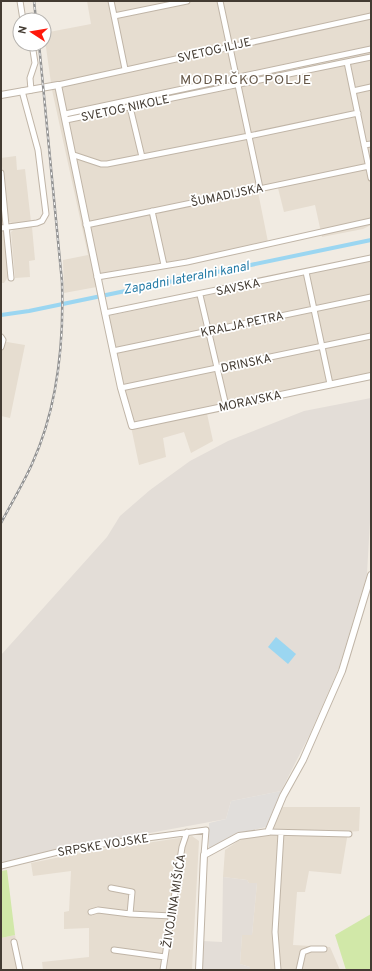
<svg xmlns="http://www.w3.org/2000/svg" width="372" height="971" viewBox="0 0 372 971" font-family="Overpass,sans-serif">
  <style>
    .residential { fill: #e6ddd0 }
    .industrial { fill: #e3ddd7 }
    .green { fill: #d1e8a8 }
    .parking { fill: #e1dedb }
    .water { fill: #9bd6f1 }
    .lines { fill: none; stroke-linecap: round; stroke-linejoin: round }
    .canal { stroke: #9bd6f1; stroke-width: 4 }
    .minor-casing { stroke: #c0b5a7; stroke-width: 7 }
    .tertiary-casing { stroke: #c0b5a7; stroke-width: 8 }
    .minor { stroke: #fff; stroke-width: 5 }
    .tertiary { stroke: #fff; stroke-width: 6 }
    .rail-casing { stroke: #939393; stroke-width: 2.5 }
    .rail { stroke: #fff; stroke-width: 1; stroke-dasharray: 3; stroke-linecap: butt }
    .labels { text-anchor: middle; stroke-width: 3.5; stroke-linejoin: round; paint-order: stroke }
    .street-label { font-size: 12px; fill: #433b32; stroke: #fff }
    .water-label { font-size: 13px; font-style: italic; fill: #297ea8; stroke: #fff }
    .quarter-label { font-size: 14px; letter-spacing: 1px; fill: #665849; stroke: #fff }
  </style>
  <rect width="100%" height="100%" fill="#f1ebe2"/>
  <!-- residential -->
  <path class="residential" d="M87 1H371V225L363 229 322 237 315 205 284 212 278 188 258 192 269 247 218 258 101 279 102 286 64 293 63 260 88 255 52 90 44 33 91 24Z
    M16 156 17 170 25 169 31 222 12 223 9 222 1 158Z
    M32 227 35 260 29 261 30 277 15 278 11 232 15 228Z
    M1 230 5 232 9 275 4 283H1Z
    M371 261V373L206 409 213 441 191 453 184 432 163 438 166 457 139 465 108 316Z
    M1 341 25 345 10 418 1 416Z
    M281 807H360L359 831 348 832 341 874 309 871 305 892H297L293 945 330 947 340 970H250V967L240 964 242 935H252L257 883H249L247 880 223 877 225 850 238 841 249 837 270 836Z
    M192 836 199 841 192 970H43L42 962 89 957V928L64 929V912L69 911 71 871 33 876 31 863 75 854Z
    M15 935 22 970H1V938Z"/>
  <!-- industrial -->
  <path class="industrial" d="M371 398V503L367 574 338 670 309 736 281 791 231 801 226 819 68 848 1 864V655L107 537 120 516 150 490 190 461 228 441 304 411Z
    M223 877 247 880 249 883H257L252 935H242L240 964 250 967V970H201L203 941 222 942Z"/>
  <!-- green -->
  <path class="green" d="M7 870 15 935 1 938V871Z
    M371 914V970H346L335 935Z"/>
  <!-- parking -->
  <path class="parking" d="M281 791 266 827 240 833 209 850V823L226 819 231 801Z"/>
  <!-- water -->
  <path class="water" d="M276 637 296 654 288 664 268 647Z"/>
  <g class="lines">
    <!-- canal -->
    <path class="canal" d="M1 315 29 311 371 240"/>
    <defs>
      <path id="minor" d="M20 1 23 20
        M111 1 125 69
        M220 1 260 188
        M114 16 187 1
        M347 62 371 178
        M58 85 371 16
        M31 90 30 78 35 63 32 44
        M353 91 371 87
        M130 107 142 157
        M65 114 371 49
        M66 120 371 57
        M364 145 371 144
        M74 155 101 164H107L249 136 358 113
        M1 173 11 278
        M152 211 164 265
        M86 225 369 166
        M1 228 37 223 42 221 46 214 38 150 22 91
        M306 272 330 384
        M97 277 187 262 371 221
        M200 295 226 406
        M105 313 371 258
        M1 337 3 340 1 347
        M113 351 371 297
        M121 388 371 336
        M268 832 349 834
        M1 866 74 848 206 830 204 855
        M111 888 132 892 130 914
        M91 912 98 910 130 914 172 916
        M14 942 20 970
        M114 950 165 957
        M163 970 182 847 187 832
        M278 970 275 932 281 833
        M299 970 303 952 311 949H324"/>
      <path id="tertiary" d="M1 95 58 85 105 313 121 388 132 426 371 376
        M199 970 204 855 239 836 268 832 283 796 303 760 342 671 371 575"/>
    </defs>
    <!-- minor casing -->
    <use href="#minor" class="minor-casing"/>
    <!-- tertiary casing -->
    <use href="#tertiary" class="tertiary-casing"/>
    <!-- minor -->
    <use href="#minor" class="minor"/>
    <!-- tertiary -->
    <use href="#tertiary" class="tertiary"/>
    <defs>
      <path id="rail" d="M34 1 36 20
        M1 523C11 504 23 484 32 464 58 407 64 344 62 282L39 44"/>
    </defs>
    <!-- rail casing -->
    <use href="#rail" class="rail-casing"/>
    <!-- rail -->
    <use href="#rail" class="rail"/>
  </g>
  <g class="labels">
    <!-- street labels -->
    <g class="street-label">
      <text transform="translate(214 50) rotate(-13)" y="4">SVETOG ILIJE</text>
      <text transform="translate(125 108) rotate(-12)" y="4">SVETOG NIKOLE</text>
      <text transform="translate(227 195) rotate(-12)" y="4">ŠUMADIJSKA</text>
      <text transform="translate(238 287) rotate(-12)" y="4">SAVSKA</text>
      <text transform="translate(242 324) rotate(-12)" y="4">KRALJA PETRA</text>
      <text transform="translate(246 363) rotate(-12)" y="4">DRINSKA</text>
      <text transform="translate(250 401) rotate(-12)" y="4">MORAVSKA</text>
      <text transform="translate(103 845) rotate(-9)" y="4">SRPSKE VOJSKE</text>
      <text transform="translate(174 901) rotate(-81)" y="4">ŽIVOJINA MIŠIĆA</text>
    </g>
    <!-- water labels -->
    <g class="water-label">
      <text transform="translate(186 277) rotate(-11)" y="5">Zapadni lateralni kanal</text>
    </g>
    <!-- quarter labels -->
    <g class="quarter-label">
      <text x="246" y="84">MODRIČKO POLJE</text>
    </g>
  </g>
  <!-- border -->
  <rect width="372" height="971" fill="none" stroke="#433b32" stroke-width="4"/>
  <!-- north arrow -->
  <g transform="translate(32 32) rotate(282)"><circle r="19" fill="#ffffff" stroke="#b4b1ad"/>
  <path d="M0-3L7 15L0 10L-7 15Z" fill="#ff180b"/>
  <text y="-6" font-size="11" font-weight="bold" text-anchor="middle" fill="#433b32">N</text>
  </g>
</svg>
